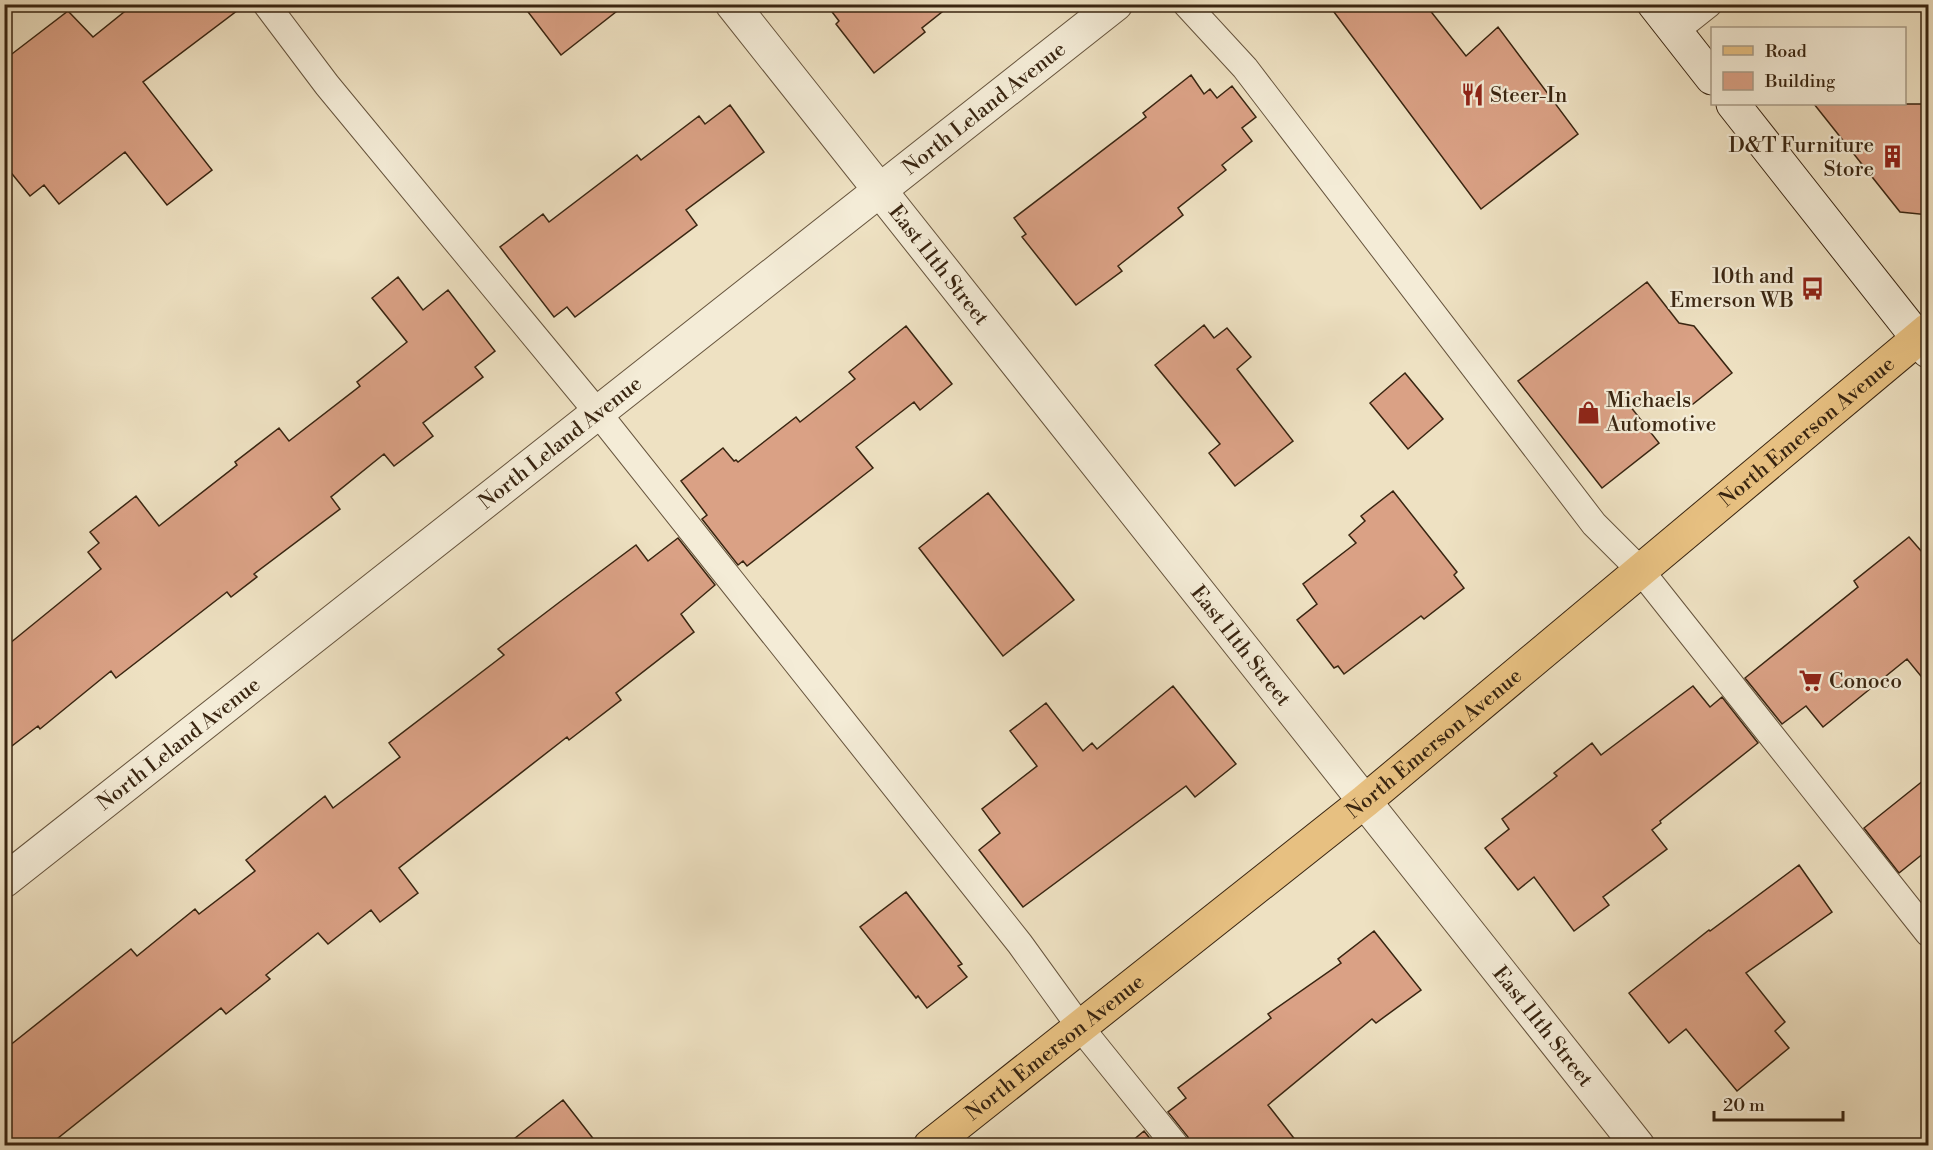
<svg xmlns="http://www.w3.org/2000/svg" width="1933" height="1150" viewBox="0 0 1933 1150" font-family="'Libre Bodoni',serif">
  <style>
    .building { fill: #daa185; stroke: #392511; stroke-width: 1.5 }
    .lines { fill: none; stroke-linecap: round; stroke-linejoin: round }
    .service-casing { stroke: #66543d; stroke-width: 28 }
    .minor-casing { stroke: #66543d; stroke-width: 35 }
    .secondary-casing { stroke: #392511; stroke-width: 35 }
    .primary-casing { stroke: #392511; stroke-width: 35 }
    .service { stroke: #f4ecd7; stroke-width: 26 }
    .minor { stroke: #f4ecd7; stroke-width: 33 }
    .secondary { stroke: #f4ecd7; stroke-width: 33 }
    .primary { stroke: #e7c081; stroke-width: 33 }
    .labels { text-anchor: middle; stroke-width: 4.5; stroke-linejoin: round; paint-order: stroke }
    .poi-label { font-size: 21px; fill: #392511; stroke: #f4ecd7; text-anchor: start }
    .street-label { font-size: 21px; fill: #392511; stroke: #f4ecd7 }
  </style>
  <rect width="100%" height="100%" fill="#eee1c2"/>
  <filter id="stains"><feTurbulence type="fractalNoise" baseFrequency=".00333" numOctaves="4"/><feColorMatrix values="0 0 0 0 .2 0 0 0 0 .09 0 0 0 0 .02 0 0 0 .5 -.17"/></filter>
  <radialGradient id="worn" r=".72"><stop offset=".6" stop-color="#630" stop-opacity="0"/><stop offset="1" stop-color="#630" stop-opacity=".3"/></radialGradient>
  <!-- building -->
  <path class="building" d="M134 4H246L143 82 212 170 167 205 125 152 59 204 44 185 30 196 4 164V60L68 11 93 37Z
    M522 4H626L561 55Z
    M826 4H952L922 28 925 32 874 73 836 24 839 21Z
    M1328 4H1425L1466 56 1498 27 1578 134 1481 209Z
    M1191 75 1204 94 1210 89 1217 98 1232 86 1256 117 1242 128 1252 141 1222 165 1226 170 1178 208 1183 215 1118 266 1122 271 1076 305 1022 237 1026 234 1014 218 1146 117 1143 113Z
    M1814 104H1929V215L1900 212Z
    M730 105 764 152 686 210 697 225 575 317 567 307 554 317 500 247 543 214 549 222 637 155 641 160 699 116 705 124Z
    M398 277 423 310 448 290 495 351 475 367 483 377 423 423 433 436 394 466 384 454 331 497 340 509 254 574 257 577 231 597 227 592 116 678 111 671 40 729 38 726 4 752V648L101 569 88 552 99 543 90 532 136 496 159 526 237 465 235 462 279 428 289 441 360 386 357 382 407 342 372 298Z
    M1647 282 1679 323 1694 326 1732 373 1693 404 1630 406 1659 443 1602 488 1518 381Z
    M1204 325 1214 338 1227 328 1251 357 1237 369 1293 441 1235 486 1209 453 1220 444 1155 365Z
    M906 326 952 384 920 410 914 402 856 447 873 468 747 566 743 561 738 565 702 519 707 515 681 481 723 448 734 461 736 460 738 462 796 417 800 422 855 379 849 372Z
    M1405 373 1443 419 1408 449 1370 403Z
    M1393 491 1457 572 1454 575 1464 588 1424 619 1421 616 1344 674 1338 666 1334 668 1297 620 1317 604 1303 584 1356 543 1349 535 1365 521 1361 516Z
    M988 493 1074 600 1003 656 919 548Z
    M1909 537 1929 560V686L1907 659 1823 727 1806 706 1782 724 1745 678 1858 587 1854 581Z
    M678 538 715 585 681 614 694 632 616 693 621 700 569 740 567 737 399 868 418 893 380 922 371 910 328 944 318 933 266 975 270 979 226 1014 221 1008 48 1146H4V1050L131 949 137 956 195 909 199 914 255 871 246 860 325 796 333 808 400 757 389 743 504 655 498 649 561 601 636 545 648 561Z
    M1173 686 1236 764 1195 797 1186 786 1023 907 979 850 1000 833 982 809 1037 766 1010 731 1046 703 1083 751 1092 743 1097 749Z
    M1693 686 1710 707 1722 697 1758 743 1660 821 1661 823 1652 830 1667 849 1603 897 1609 905 1574 931 1534 877 1518 890 1485 848 1509 829 1502 819 1557 776 1554 773 1592 743 1601 755Z
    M1929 776V849L1899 873 1864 828Z
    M1799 865 1832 912 1746 973 1785 1022 1775 1031 1789 1048 1737 1091 1686 1029 1669 1043 1629 993 1709 930 1710 931Z
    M906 892 962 964 958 966 967 977 927 1008 918 996 916 998 860 927Z
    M1374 931 1421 990 1376 1023 1372 1019 1268 1105 1300 1146H1191L1188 1137 1168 1112 1186 1098 1178 1088 1271 1018 1268 1014 1341 963 1338 959Z
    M563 1100 599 1146H505Z
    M1144 1131 1156 1146H1126Z"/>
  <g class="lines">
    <defs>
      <path id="service" d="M266 4 327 85 598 413 1020 944 1080 1027 1176 1146
        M1186 4 1245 68 1594 524 1641 571 1928 933
        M1675 31 1709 4"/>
      <g id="minor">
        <path id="s1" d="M732 4 1638 1146"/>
        <path id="s2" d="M4 881 1116 4"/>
      </g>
      <path id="secondary" d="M1654 4 1712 78
        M1733 104 1928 351"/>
      <g id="primary">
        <path id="s3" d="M930 1146 1365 801 1928 330"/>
      </g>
    </defs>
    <!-- service casing -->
    <use href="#service" class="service-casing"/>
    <!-- minor casing -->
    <use href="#minor" class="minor-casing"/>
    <!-- secondary casing -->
    <use href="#secondary" class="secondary-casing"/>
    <!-- primary casing -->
    <use href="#primary" class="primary-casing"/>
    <!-- service -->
    <use href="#service" class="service"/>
    <!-- minor -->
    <use href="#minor" class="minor"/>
    <!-- secondary -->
    <use href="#secondary" class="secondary"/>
    <!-- primary -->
    <use href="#primary" class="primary"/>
  </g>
  <!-- icons -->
  <defs>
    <symbol id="restaurant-bare" viewBox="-9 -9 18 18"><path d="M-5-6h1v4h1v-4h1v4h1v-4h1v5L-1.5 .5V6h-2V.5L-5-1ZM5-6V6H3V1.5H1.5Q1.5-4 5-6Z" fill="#8f2418" stroke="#f4ecd7" stroke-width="2.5" paint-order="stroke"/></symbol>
    <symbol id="building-bare" viewBox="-9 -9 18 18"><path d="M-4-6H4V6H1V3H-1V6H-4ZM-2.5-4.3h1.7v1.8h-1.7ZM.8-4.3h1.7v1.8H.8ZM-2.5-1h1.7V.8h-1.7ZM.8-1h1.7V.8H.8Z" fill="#8f2418" stroke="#f4ecd7" stroke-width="2.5" paint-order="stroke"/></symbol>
    <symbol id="bus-bare" viewBox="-9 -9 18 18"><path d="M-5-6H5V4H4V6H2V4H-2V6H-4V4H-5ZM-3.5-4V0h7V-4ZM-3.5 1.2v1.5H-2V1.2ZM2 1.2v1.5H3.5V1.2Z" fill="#8f2418" stroke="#f4ecd7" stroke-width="2.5" paint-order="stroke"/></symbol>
    <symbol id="shop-bare" viewBox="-9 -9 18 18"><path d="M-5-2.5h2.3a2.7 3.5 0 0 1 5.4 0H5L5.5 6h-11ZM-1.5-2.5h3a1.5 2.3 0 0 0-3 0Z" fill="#8f2418" stroke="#f4ecd7" stroke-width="2.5" paint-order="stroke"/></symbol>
    <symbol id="supermarket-bare" viewBox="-9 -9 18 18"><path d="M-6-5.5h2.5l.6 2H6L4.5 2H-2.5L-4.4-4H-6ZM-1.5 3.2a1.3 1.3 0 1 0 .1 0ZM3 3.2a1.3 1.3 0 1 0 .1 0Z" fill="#8f2418" stroke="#f4ecd7" stroke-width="2.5" paint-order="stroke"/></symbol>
  </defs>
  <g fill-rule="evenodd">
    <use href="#restaurant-bare" x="1456" y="78" width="33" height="33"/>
    <use href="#building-bare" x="1876" y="140" width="33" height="33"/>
    <use href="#bus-bare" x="1796" y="272" width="33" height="33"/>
    <use href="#shop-bare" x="1572" y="396" width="33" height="33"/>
    <use href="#supermarket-bare" x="1794" y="664" width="33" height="33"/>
  </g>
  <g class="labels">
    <!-- poi labels -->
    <g class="poi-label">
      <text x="1490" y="102">Steer-In</text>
      <text x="1874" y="152" text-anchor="end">D&amp;T Furniture<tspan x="1874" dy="24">Store</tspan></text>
      <text x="1794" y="283" text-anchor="end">10th and<tspan x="1794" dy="24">Emerson WB</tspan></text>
      <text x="1606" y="407">Michaels<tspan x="1606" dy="24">Automotive</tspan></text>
      <text x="1829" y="688">Conoco</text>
    </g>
    <!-- street labels -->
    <g class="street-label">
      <text dy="7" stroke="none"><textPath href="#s2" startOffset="1248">North Leland Avenue</textPath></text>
      <text dy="7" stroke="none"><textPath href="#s1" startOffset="333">East 11th Street</textPath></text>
      <text dy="7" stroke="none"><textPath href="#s3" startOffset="1131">North Emerson Avenue</textPath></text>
      <text dy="7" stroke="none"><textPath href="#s2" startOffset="708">North Leland Avenue</textPath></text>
      <text dy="7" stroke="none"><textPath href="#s1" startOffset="819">East 11th Street</textPath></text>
      <text dy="7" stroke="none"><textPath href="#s3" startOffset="645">North Emerson Avenue</textPath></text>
      <text dy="7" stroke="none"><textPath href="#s2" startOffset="222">North Leland Avenue</textPath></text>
      <text dy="7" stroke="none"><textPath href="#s1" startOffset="1305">East 11th Street</textPath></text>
      <text dy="7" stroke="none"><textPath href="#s3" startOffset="159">North Emerson Avenue</textPath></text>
    </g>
  </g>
  <!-- margin -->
  <rect width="1933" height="1150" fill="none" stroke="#eee1c2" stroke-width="24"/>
  <rect x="6" y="6" width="1921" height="1138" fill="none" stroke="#392511" stroke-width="3"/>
  <rect x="12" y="12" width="1909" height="1126" fill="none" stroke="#392511" stroke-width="1.5"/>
  <!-- legend -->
  <rect x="1711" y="27" width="195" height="78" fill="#f4ecd7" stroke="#a99c88" stroke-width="1.5"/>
  <rect x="1723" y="46" width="30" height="9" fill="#e7c081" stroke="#a99c88" stroke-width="1.5"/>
  <text x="1765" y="57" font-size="18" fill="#392511">Road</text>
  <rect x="1723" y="72" width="30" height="18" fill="#daa185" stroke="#a99c88" stroke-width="1.5"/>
  <text x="1765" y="87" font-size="18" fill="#392511">Building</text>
  <!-- scale -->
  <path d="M1714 1111v9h129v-9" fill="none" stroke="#392511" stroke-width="3"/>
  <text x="1723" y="1111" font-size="18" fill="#392511" stroke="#f4ecd7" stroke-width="4.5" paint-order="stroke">20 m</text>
  <rect width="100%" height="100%" filter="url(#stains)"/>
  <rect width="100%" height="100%" fill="url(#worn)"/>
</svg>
